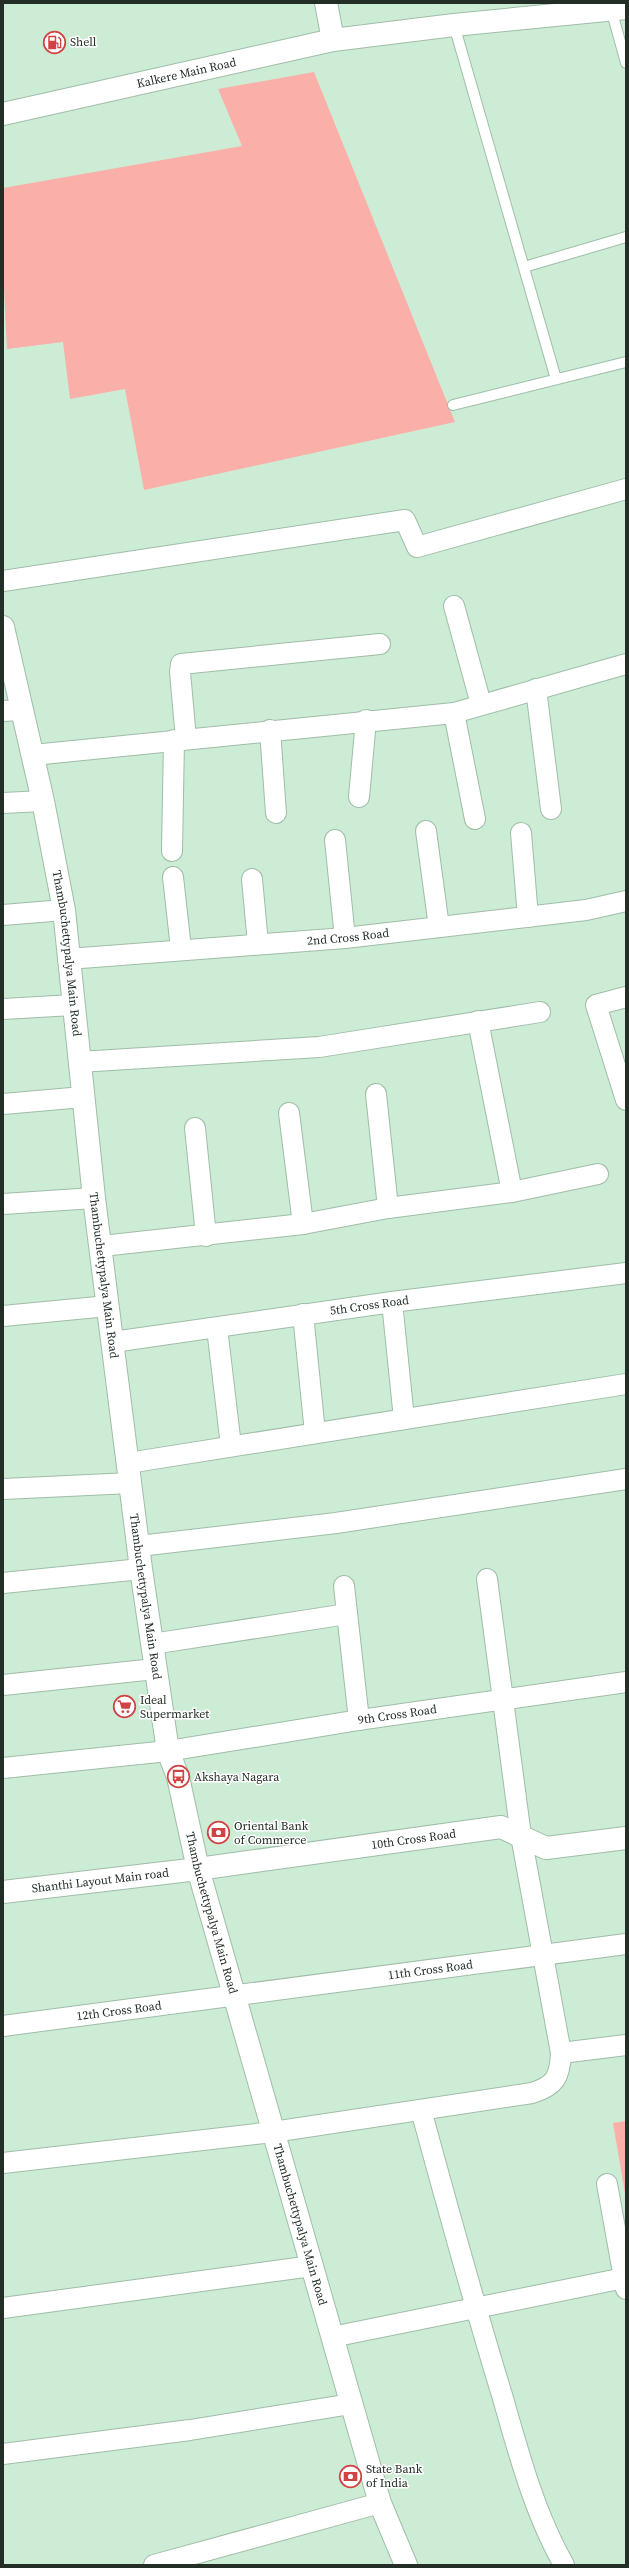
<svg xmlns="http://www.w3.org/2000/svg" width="629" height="2568" viewBox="0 0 629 2568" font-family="'Source Serif 4',serif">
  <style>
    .green { fill: #faafa9 }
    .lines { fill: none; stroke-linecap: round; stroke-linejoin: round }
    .service-casing { stroke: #9fbda7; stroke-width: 12 }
    .minor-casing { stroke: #9fbda7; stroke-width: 22 }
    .tertiary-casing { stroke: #9fbda7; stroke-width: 24 }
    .secondary-casing { stroke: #9fbda7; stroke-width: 24 }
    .service { stroke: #fff; stroke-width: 10 }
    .minor { stroke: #fff; stroke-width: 20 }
    .tertiary { stroke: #fff; stroke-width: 22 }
    .secondary { stroke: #fff; stroke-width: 22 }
    .labels { text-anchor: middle; stroke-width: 3; stroke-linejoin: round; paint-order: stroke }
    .poi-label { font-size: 12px; fill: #222e26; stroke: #fff; text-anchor: start }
    .street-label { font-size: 12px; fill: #222e26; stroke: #fff }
  </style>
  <rect width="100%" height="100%" fill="#cdecd5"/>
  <!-- green -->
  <path class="green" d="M314 72 455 422 144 490 125 389 70 399 63 342 7 349 3 270V188L242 146 218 89Z
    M626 2121V2199L613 2123Z"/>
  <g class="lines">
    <defs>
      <path id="service" d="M611 9 626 63
        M454 25 556 379
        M524 267 626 237
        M453 405 626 362"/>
      <g id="minor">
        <path d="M3 581 405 520 417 547 626 489"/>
        <path d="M454 606 481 704"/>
        <path d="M536 689 551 809"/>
        <path d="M3 711 21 710"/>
        <path d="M454 713 475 819"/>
        <path d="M270 730 276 813"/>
        <path d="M186 739 180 672 181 664 380 644"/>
        <path d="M33 755 454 713 626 664"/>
        <path d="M359 797 366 720"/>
        <path d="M3 803 43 801"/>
        <path d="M426 831 439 927"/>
        <path d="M521 833 528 917"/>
        <path d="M335 840 345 938"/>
        <path d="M172 851 174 740"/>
        <path d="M173 877 181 949"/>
        <path d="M252 879 258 944"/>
        <path d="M3 915 64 910"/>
        <path id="s1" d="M68 959 345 938 586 910 626 901"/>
        <path d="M626 997 596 1005 626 1100"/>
        <path d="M3 1009 73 1005"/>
        <path d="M478 1021 512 1192"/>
        <path d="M79 1062 319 1047 540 1012"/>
        <path d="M376 1094 388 1208"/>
        <path d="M3 1104 83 1097"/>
        <path d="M289 1113 303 1224"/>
        <path d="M195 1128 206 1236"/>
        <path d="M3 1204 94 1198"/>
        <path d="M102 1246 303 1224 388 1208 512 1192 598 1174"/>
        <path d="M392 1302 404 1419"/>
        <path d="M303 1314 315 1433"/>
        <path d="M3 1316 108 1306"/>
        <path d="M217 1328 231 1446"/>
        <path id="s2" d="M113 1342 392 1302 626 1273"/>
        <path d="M128 1463 626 1384"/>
        <path d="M3 1489 131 1483"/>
        <path d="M139 1546 336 1523 626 1479"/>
        <path d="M3 1583 141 1569"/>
        <path d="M344 1586 359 1720"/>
        <path d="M152 1644 347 1614"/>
        <path d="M3 1685 155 1669"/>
        <path id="s3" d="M3 1768 168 1751 359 1720 626 1682"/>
        <path id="s4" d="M3 2026 626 1944"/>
        <path d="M561 2053 626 2045"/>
        <path d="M421 2110C447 2205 473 2301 502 2395 519 2454 534 2512 564 2565"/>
        <path d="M3 2163 273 2132 532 2093C555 2086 560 2077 561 2053L521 1836 487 1579"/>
        <path d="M607 2184 626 2289"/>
        <path d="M3 2308 312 2266"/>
        <path d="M332 2337 624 2278"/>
        <path d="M3 2454 190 2430 351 2404"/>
        <path d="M154 2565 380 2503"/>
      </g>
      <g id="tertiary">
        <path d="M333 40 454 25 626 8"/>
        <path id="s5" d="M3 114 333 40 326 3"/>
        <path id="s6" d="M3 1892 198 1869 501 1827 546 1848 626 1838"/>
      </g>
      <g id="secondary">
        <path id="s7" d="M3 627 43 801 64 910 94 1198 141 1569 168 1751 178 1777 198 1869 380 2503 406 2565"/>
      </g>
    </defs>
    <!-- service casing -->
    <use href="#service" class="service-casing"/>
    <!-- minor casing -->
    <use href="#minor" class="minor-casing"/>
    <!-- tertiary casing -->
    <use href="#tertiary" class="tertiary-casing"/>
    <!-- secondary casing -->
    <use href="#secondary" class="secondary-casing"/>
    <!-- service -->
    <use href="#service" class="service"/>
    <!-- minor -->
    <use href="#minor" class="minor"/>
    <!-- tertiary -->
    <use href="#tertiary" class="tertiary"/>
    <!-- secondary -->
    <use href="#secondary" class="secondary"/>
  </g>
  <!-- icons -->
  <defs>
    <symbol id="fuel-ring" viewBox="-11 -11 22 22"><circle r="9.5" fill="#fff" stroke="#d14243" stroke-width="1.5"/><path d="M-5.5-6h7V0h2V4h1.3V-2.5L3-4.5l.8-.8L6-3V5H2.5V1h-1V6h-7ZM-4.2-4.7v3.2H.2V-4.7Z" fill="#d14243"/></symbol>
    <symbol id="supermarket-ring" viewBox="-11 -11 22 22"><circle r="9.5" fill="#fff" stroke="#d14243" stroke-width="1.5"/><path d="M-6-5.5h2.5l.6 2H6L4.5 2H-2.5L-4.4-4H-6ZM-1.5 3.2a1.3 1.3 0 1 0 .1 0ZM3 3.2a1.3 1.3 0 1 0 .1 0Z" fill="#d14243"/></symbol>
    <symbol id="bus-ring" viewBox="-11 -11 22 22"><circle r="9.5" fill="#fff" stroke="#d14243" stroke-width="1.5"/><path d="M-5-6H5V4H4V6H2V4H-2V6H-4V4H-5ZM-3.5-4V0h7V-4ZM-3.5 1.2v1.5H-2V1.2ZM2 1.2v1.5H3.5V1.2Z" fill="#d14243"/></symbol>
    <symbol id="bank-ring" viewBox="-11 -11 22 22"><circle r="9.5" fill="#fff" stroke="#d14243" stroke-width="1.5"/><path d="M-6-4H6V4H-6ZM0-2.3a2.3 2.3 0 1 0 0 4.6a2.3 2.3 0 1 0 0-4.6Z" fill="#d14243"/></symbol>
  </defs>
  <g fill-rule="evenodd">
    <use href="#fuel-ring" x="42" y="30" width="25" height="25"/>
    <use href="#supermarket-ring" x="112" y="1694" width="25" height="25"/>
    <use href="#bus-ring" x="166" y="1764" width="25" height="25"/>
    <use href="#bank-ring" x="206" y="1820" width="25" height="25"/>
    <use href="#bank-ring" x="338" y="2464" width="25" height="25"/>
  </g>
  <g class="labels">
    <!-- poi labels -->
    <g class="poi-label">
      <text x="70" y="46">Shell</text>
      <text x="140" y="1704">Ideal<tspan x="140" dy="14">Supermarket</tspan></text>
      <text x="194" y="1781">Akshaya Nagara</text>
      <text x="234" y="1830">Oriental Bank<tspan x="234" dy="14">of Commerce</tspan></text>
      <text x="366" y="2473">State Bank<tspan x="366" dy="14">of India</tspan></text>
    </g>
    <!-- street labels -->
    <g class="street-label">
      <text dy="4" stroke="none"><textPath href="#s5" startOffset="188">Kalkere Main Road</textPath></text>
      <text dy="4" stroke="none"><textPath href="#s1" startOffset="281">2nd Cross Road</textPath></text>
      <text dy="4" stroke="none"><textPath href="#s7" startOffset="333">Thambuchettypalya Main Road</textPath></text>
      <text dy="4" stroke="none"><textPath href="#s7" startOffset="657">Thambuchettypalya Main Road</textPath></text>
      <text dy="4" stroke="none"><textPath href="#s2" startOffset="259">5th Cross Road</textPath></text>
      <text dy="4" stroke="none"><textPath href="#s7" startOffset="981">Thambuchettypalya Main Road</textPath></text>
      <text dy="4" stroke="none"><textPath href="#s3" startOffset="398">9th Cross Road</textPath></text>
      <text dy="4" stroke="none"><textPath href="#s6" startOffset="414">10th Cross Road</textPath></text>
      <text dy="4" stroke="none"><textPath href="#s6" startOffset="98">Shanthi Layout Main road</textPath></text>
      <text dy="4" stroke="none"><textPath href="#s7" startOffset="1305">Thambuchettypalya Main Road</textPath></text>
      <text dy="4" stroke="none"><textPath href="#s4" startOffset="431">11th Cross Road</textPath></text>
      <text dy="4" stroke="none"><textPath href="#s4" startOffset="117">12th Cross Road</textPath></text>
      <text dy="4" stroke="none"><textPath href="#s7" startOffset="1629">Thambuchettypalya Main Road</textPath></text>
    </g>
  </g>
  <!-- border -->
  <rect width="629" height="2568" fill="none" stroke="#222e26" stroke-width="8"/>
</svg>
